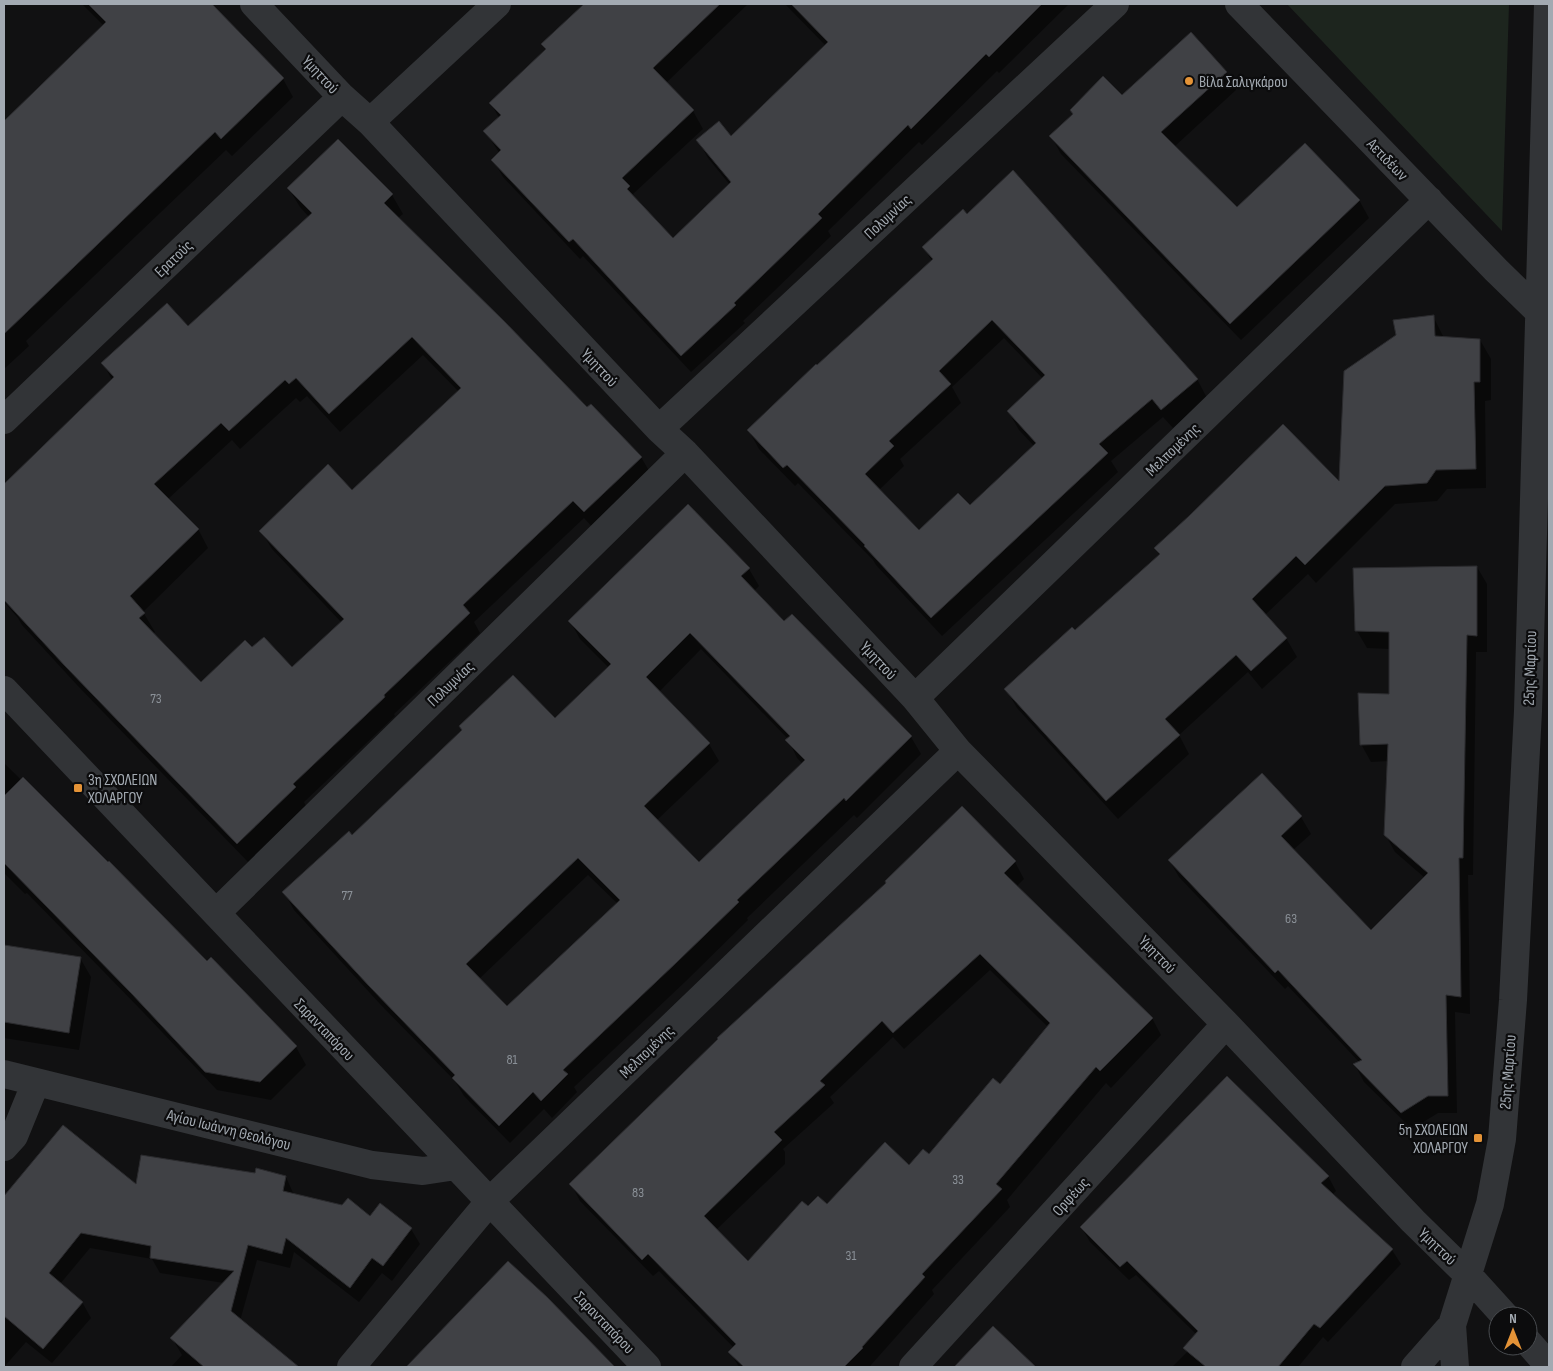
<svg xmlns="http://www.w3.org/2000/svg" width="1553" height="1371" viewBox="0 0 1553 1371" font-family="'Sofia Sans Condensed',sans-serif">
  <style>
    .green { fill: #1d251e }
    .shadow { fill: #0007; fill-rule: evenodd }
    .building { fill: #404145; stroke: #2b2b2e; fill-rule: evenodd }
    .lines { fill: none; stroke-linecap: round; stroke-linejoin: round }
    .minor { stroke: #323437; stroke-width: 28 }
    .poi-dot { fill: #e49337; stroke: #0c0c0d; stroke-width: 2 }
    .labels { text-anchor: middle; stroke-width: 4.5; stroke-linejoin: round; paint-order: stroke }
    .number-label { font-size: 14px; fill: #8a9097 }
    .street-label { font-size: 16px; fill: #a3aab2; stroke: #0c0c0d }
    .poi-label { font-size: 16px; fill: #a3aab2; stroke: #0c0c0d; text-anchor: start }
  </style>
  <rect width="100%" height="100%" fill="#111112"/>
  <!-- green -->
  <path class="green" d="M1287 4H1509L1502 231Z"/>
  <!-- shadow -->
  <path class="shadow" d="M82 4H208L283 79 293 97 232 156 226 150 26 341 29 346 4 369V123L104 26Z
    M586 4H748L666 83 693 111 703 129 633 194 638 202 673 239 730 185 708 158 698 140 731 138 826 46 785 4H1069L999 73 997 71 922 145 919 142 828 231 831 236 743 321 745 323 691 372 583 256 580 259 503 177 493 160 500 154 485 131 499 118 491 103 546 50 543 45Z
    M1226 73 1236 90 1174 147 1237 209 1359 200 1369 218 1241 340 1061 154 1051 136 1122 97Z
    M338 140 392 195 403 214 398 218 587 409 641 457 652 476 595 530 584 518 474 622 480 633 394 714 395 716 304 802 306 806 248 862 77 685 22 625 18 618 4 602V486L112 380 103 363 188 327 309 217 300 207 289 189ZM423 355 459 392 352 491 261 531 272 549 341 622 292 669 252 649 201 684 153 634 155 632 143 612 208 548 198 529 168 499 232 440 240 449 296 398 300 402 307 396 340 432Z
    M967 215 1197 379 1207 398 1173 428 1163 417 1111 461 1118 472 942 636 876 565 873 560 798 483 795 486 759 449 749 431 932 261 924 248ZM1004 338 1043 379 1008 411 1019 430 1034 446 969 507 919 532 879 490 904 466 900 459 961 403 952 387Z
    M1433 316 1444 338 1480 340 1491 359V400L1485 401 1486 488 1447 489 1437 501 1395 504 1316 583 1308 574 1265 615 1286 638 1297 657 1262 689 1248 672 1179 735 1189 754 1118 819 1017 708 1006 689 1075 632 1160 556 1156 548 1341 484Z
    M1477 567 1487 584V652H1476L1473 875H1468L1470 1014 1455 1012 1457 1113H1438L1412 1129 1364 1082 1355 1065 1359 1062 1288 986 1285 989 1179 877 1169 860 1262 775 1301 817 1311 834 1293 850 1371 932 1425 878 1395 852 1385 834 1389 761 1371 762 1361 744 1390 695V649L1367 648 1357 631Z
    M749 569 759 586 754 591 784 623 911 737 921 754 857 818 854 815 747 918 748 920 686 981 574 1087 577 1092 552 1118 544 1109 510 1143 464 1096 455 1081 380 1004 294 910 284 892 352 837 555 720 609 668 580 639 570 621ZM701 649 788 739 797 758 803 764 699 863 656 821 719 761 709 744 659 692ZM588 875 618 904 507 1008 479 979Z
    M4 763 207 963 296 1047 306 1065 271 1100 217 1090 143 1012 27 893 25 894 4 873Z
    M1015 862 1024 879 1016 887 1152 1018 1161 1035 1111 1088 1106 1083 1007 1200 1010 1207 932 1290 934 1294 871 1365 870 1367H739L730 1352 734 1348 659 1271 653 1276 580 1201 571 1184ZM990 970 1048 1027 1000 1086 929 1156 827 1206 808 1208 748 1263 716 1230 785 1164V1152L783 1149 834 1103 830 1097 893 1037 904 1049Z
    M4 947 80 958 91 977 79 1050 4 1038Z
    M63 1126 137 1186 256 1175 286 1177 294 1195 371 1217 380 1205 411 1229 420 1244 392 1281 382 1273 359 1302 294 1252 290 1268 257 1260 240 1321 285 1357 291 1367H171L182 1355 172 1338 224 1283 160 1273 152 1259 90 1248 60 1284 82 1302 91 1318 52 1363 26 1342 4 1367V1216L10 1209 4 1198Z
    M1328 1176 1336 1191 1332 1195 1392 1250 1401 1264 1328 1342 1323 1337 1298 1367H1172L1187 1352 1185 1348 1196 1334 1136 1275 1129 1280 1090 1242 1082 1228Z
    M508 1263 546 1298 613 1367H408Z
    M993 1328 1034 1367H956Z"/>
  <!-- building -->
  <path class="building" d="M88 4H212L284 78 221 139 215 132 4 334V121L106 22Z
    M584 4H720L653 68 694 110 622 178 630 186 627 189 673 238 731 182 696 140 719 121 731 136 828 42 791 4H1042L989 57 986 54 911 129 908 125 818 214 822 218 734 303 736 305 681 356 573 239 569 242 491 160 501 150 483 131 501 115 489 103 546 49 541 44Z
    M1191 32 1227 72 1161 132 1237 207 1305 143 1360 200 1230 324 1049 136 1073 114 1070 110 1103 76 1122 95Z
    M338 139 393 194 384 203 505 322 587 407 591 404 642 457 584 512 573 501 463 605 470 613 384 695 385 697 293 784 296 787 237 844 65 666 4 600V484L114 377 101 363 167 303 188 326 312 213 287 188ZM412 337 461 388 352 490 328 464 259 531 344 619 292 667 264 637 252 647 245 640 201 682 139 618 145 613 130 596 199 529 154 484 221 423 229 431 285 380 289 384 296 378 329 414Z
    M1013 170 1198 379 1161 410 1152 399 1099 444 1108 453 931 618 864 546 865 545 787 465 783 468 747 430 816 364 817 365 933 259 922 247 963 209 967 214ZM992 320 1045 375 1007 411 1036 443 970 505 958 493 919 530 865 474 894 446 889 441 951 384 939 371Z
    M1434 315 1435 336 1480 339V382H1474L1476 469 1436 470 1427 483 1385 486 1305 565 1296 556 1252 599 1287 638 1251 671 1236 655 1165 719 1180 735 1106 801 1004 689 1072 627 1075 630 1160 554 1154 548 1189 516 1283 424 1339 481 1344 371 1396 335 1393 320Z
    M688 504 750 568 741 576 784 621 792 614 912 736 846 801 844 798 737 900 739 902 676 963 563 1070 568 1074 541 1101 533 1092 499 1126 452 1078 455 1075 369 986 282 892 349 831 352 835 462 730 459 726 513 675 555 718 611 664 568 621ZM690 633 790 736 785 740 805 760 699 862 644 806 710 743 646 677ZM578 858 620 900 507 1006 466 964Z
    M1477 566V636L1467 635 1463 858H1459L1461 997 1446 995 1448 1096H1428L1401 1113 1353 1064 1362 1060 1278 970 1275 973 1168 860 1262 773 1302 816 1281 836 1371 930 1428 873 1384 835 1388 744 1360 745 1358 693 1389 694V632L1355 631 1353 568Z
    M23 777 108 862 109 861 207 961 211 957 297 1046 260 1082 205 1072 131 993 4 863V796Z
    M962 806 1016 861 1004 873 1153 1018 1100 1071 1096 1067 996 1184 1002 1189 922 1274 925 1277 862 1347 863 1348 844 1367H744L728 1352 736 1344 648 1254 642 1260 569 1184 718 1039 717 1038 886 883 885 881ZM980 954 1050 1023 1000 1084 993 1078 929 1154 923 1149 909 1165 885 1142 827 1204 818 1196 808 1206 802 1201 748 1261 704 1216 782 1140 774 1132 825 1085 820 1081 882 1021 893 1033Z
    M4 945 81 957 69 1033 4 1022Z
    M1227 1076 1329 1176 1321 1183 1393 1249 1320 1328 1314 1324 1278 1367H1206L1183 1348 1198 1331 1127 1261 1120 1267 1080 1227Z
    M63 1125 136 1184 141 1155 255 1173 256 1168 286 1176 283 1191 342 1205 348 1198 370 1216 380 1203 412 1228 383 1266 372 1258 350 1288 286 1238 282 1254 248 1245 231 1311 299 1367H204L170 1338 234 1271 150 1258 151 1246 81 1233 49 1273 83 1302 43 1349 4 1316V1196Z
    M508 1261 547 1297 615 1367H406Z
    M993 1326 1036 1367H954Z"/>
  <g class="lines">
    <!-- minor -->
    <path class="minor" d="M254 4 342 97 370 122 659 429 685 453 915 698 958 751 1226 1024 1413 1221 1468 1275 1505 1316
      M1239 4 1496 270 1539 312
      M370 122 497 4
      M4 420 342 97
      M659 429 1115 4
      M4 690 647 1367
      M915 698 1429 200
      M216 913 685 453
      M4 1074 372 1165 423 1171 456 1166
      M4 1147 14 1136 36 1082
      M1528 1342 1549 1366
      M351 1367 490 1201 958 751
      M913 1367 1226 1024
      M1415 1367 1452 1325
      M1455 1367 1452 1325 1490 1204 1502 1139 1513 1000 1528 711 1548 4"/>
  </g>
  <!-- markers -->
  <g class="poi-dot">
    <circle cx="1189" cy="81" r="5"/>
    <rect x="73" y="783" width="10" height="10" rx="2.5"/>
    <rect x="1473" y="1133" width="10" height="10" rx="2.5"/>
  </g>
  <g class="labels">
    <!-- number labels -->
    <g class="number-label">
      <text x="156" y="703">73</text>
      <text x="347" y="900">77</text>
      <text x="1291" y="923">63</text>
      <text x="512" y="1064">81</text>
      <text x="958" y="1184">33</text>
      <text x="638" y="1197">83</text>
      <text x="851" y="1260">31</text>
    </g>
    <!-- street labels -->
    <g class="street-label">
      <text transform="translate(321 74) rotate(47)" y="6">Υμηττού</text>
      <text transform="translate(1388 159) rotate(46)" y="6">Αετιδέων</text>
      <text transform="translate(887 216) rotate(-43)" y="6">Πολυμνίας</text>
      <text transform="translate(173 258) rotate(-44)" y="6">Ερατούς</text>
      <text transform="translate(600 367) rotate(47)" y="6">Υμηττού</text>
      <text transform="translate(1172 449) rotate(-44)" y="6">Μελπομένης</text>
      <text transform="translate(879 660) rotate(47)" y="6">Υμηττού</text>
      <text transform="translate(1529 668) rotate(-88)" y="6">25ης Μαρτίου</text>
      <text transform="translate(450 683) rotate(-44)" y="6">Πολυμνίας</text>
      <text transform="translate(1158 954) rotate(46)" y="6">Υμηττού</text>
      <text transform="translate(325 1029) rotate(46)" y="6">Σαρανταπόρου</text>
      <text transform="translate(646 1051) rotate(-44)" y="6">Μελπομένης</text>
      <text transform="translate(1507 1072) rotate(-86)" y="6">25ης Μαρτίου</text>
      <text transform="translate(229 1129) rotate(14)" y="6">Αγίου Ιωάννη Θεολόγου</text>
      <text transform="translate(1070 1196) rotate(-48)" y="6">Ορφέως</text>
      <text transform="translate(1438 1246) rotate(44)" y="6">Υμηττού</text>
      <text transform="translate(605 1322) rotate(46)" y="6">Σαρανταπόρου</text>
    </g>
    <!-- poi labels -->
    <g class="poi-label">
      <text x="1199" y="87">Βίλα Σαλιγκάρου</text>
      <text x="88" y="785">3η ΣΧΟΛΕΙΩΝ<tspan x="88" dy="18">ΧΟΛΑΡΓΟΥ</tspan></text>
      <text x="1468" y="1135" text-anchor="end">5η ΣΧΟΛΕΙΩΝ<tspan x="1468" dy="18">ΧΟΛΑΡΓΟΥ</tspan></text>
    </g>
  </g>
  <!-- border -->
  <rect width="1553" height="1371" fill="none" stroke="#a3aab2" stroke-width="10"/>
  <!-- north arrow -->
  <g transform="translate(1513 1331)"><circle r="24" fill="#0c0c0d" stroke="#484b4f"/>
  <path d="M0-4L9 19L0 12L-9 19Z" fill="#e49337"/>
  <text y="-8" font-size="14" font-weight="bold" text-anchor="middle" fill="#a3aab2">N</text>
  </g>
</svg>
